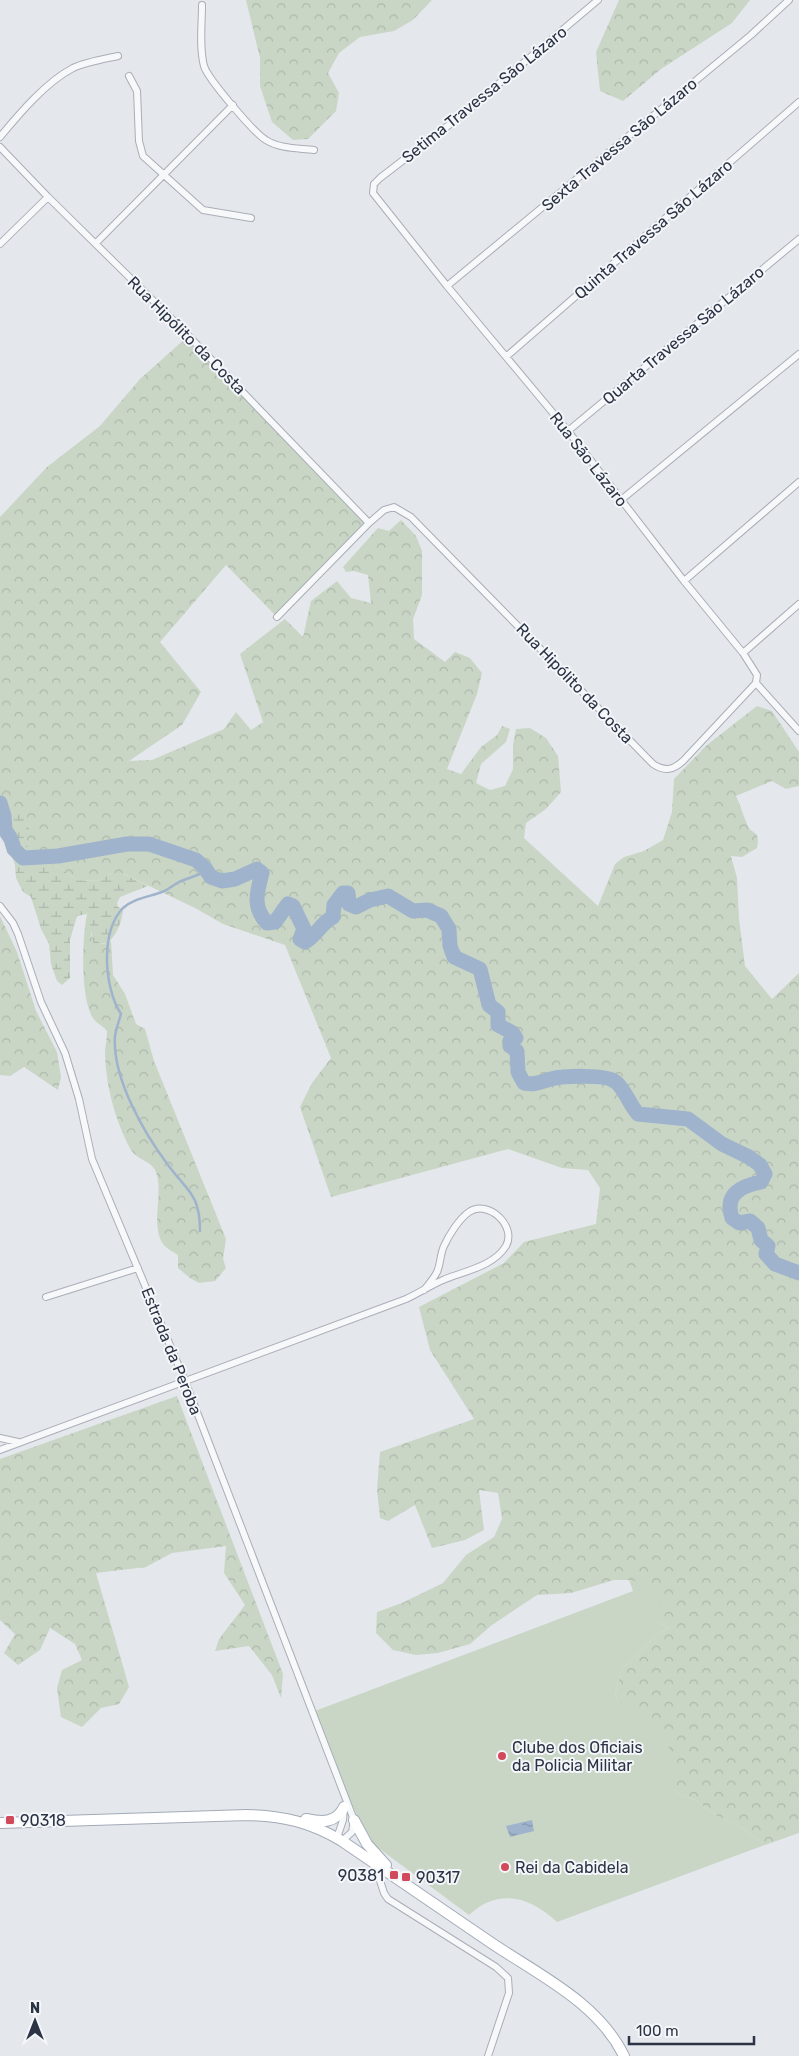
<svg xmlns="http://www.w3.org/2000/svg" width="799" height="2056" viewBox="0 0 799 2056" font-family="Rubik,sans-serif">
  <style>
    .forest { fill: url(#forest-crowns) }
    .wetland { fill: url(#wetland-marsh) }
    .pitch { fill: #c9d6c5 }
    .water { fill: url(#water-ripples) }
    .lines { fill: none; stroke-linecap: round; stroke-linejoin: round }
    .stream { stroke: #9fb4cc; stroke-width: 2.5 }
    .river { stroke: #9fb4cc; stroke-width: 15 }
    .minor-casing { stroke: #a9aeb7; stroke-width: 8 }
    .primary-casing { stroke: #a3abb8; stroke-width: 12 }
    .minor { stroke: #f7f8fa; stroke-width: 6 }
    .primary { stroke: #fff; stroke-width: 10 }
    .poi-dot { fill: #d1495b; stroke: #f4f6f9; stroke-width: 2 }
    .labels { text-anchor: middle; stroke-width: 4; stroke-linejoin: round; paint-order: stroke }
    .street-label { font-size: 16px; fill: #2b3445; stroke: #f4f6f9 }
    .poi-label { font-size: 16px; fill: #2b3445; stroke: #f4f6f9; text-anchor: start }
  </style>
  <defs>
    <pattern id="forest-crowns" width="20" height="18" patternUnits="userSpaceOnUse" patternTransform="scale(1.25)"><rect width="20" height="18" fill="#c9d6c5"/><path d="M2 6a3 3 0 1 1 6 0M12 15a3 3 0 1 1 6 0" fill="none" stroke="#adb8ab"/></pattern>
    <pattern id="wetland-marsh" width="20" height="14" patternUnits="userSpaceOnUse" patternTransform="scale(1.25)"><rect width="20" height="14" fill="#c9d6c5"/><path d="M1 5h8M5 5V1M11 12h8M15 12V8" fill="none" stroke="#adb8ab"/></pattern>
    <pattern id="water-ripples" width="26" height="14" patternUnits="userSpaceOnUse" patternTransform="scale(1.25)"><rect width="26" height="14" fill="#9fb4cc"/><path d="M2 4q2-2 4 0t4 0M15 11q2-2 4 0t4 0" fill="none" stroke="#8293a7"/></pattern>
  </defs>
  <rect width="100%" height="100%" fill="#e4e7ec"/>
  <!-- forest -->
  <path class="forest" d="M246 0H432L413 20 394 31 360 37 339 53 328 73 339 93 336 111 308 139 293 140 272 122 260 86V58Z
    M619 0H750L732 23 661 69 623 101 600 91 596 52Z
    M186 338 365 524 275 615 226 565 160 642 201 692 182 725 129 761 152 760 224 729 236 712 251 730 263 722 240 654 285 619 303 637 311 601 337 581 351 598 371 603 368 575 354 571 346 572 343 567 378 528 389 531 401 520 416 536 422 551V595L413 619 414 639 445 662 455 652 470 658 482 673 477 694 447 769 461 774 481 747 497 735 502 726 510 729 506 742 481 764 476 783 490 790 505 786 513 769V745L516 729 530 728 546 738 558 756 561 792 546 809 526 823 524 838 598 906 615 864 624 857 644 851 663 840 672 812 674 779 707 745 757 706 772 711 799 752V786L786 789 772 781 736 796C741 806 743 815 747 824 751 836 761 828 757 848L742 857 731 856 737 878 739 919 745 966 772 999 799 973V1833L765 1845 742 1828 717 1816 695 1800 676 1792 661 1734 623 1707 615 1695 621 1670 657 1635 669 1628 654 1620 631 1580H614L571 1593 537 1595 492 1625 470 1644 438 1653 416 1655 393 1650 376 1633 377 1612 402 1603 443 1583 466 1555 494 1537 502 1519 498 1493 479 1490 484 1530 465 1540 432 1548 415 1505 388 1521 380 1518 377 1489 380 1452 474 1419 430 1350 419 1307 504 1263 524 1242 596 1224 600 1188 588 1170 562 1168 508 1149 331 1197 300 1107 312 1083 331 1058 285 945 223 924 195 908 122 873H112L100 880 79 881 28 847 25 837 7 814 0 809V517L47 467 100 426 140 379Z
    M87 914 92 925 91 936 102 944 108 943 111 941 113 975 125 994 136 1024 145 1029 154 1061 226 1239 223 1259 226 1268 215 1281 199 1283 190 1278 178 1268V1255C173 1252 166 1248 163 1244 150 1223 164 1194 156 1172 152 1161 137 1160 131 1150 115 1121 105 1083 105 1050 106 1044 107 1038 107 1031 103 1026 96 1023 93 1018 80 997 82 939 87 914Z
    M0 916 17 952 36 1011 57 1052 61 1077 58 1090 24 1067 10 1076 0 1075Z
    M177 1396 283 1674 281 1698 272 1675 249 1646 215 1651 219 1639 245 1605 224 1573 226 1546 172 1553 146 1567 96 1573 129 1687 119 1704 101 1708 82 1727 61 1717 57 1688 62 1670 82 1660 75 1644 50 1628 40 1650 18 1665 4 1653 15 1634 0 1620V1459Z"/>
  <!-- wetland -->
  <path class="wetland" d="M0 809 7 814 18 812 29 820V830L25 837 28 847 79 881 100 880 112 873H122L148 886 120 897 117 903 118 907 123 909C122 923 117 933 108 943L94 944C91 934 91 925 87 914L77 916 70 940V978L62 985 57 981 51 964 49 944 41 929 31 897 23 892 16 878 15 865 0 824Z"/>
  <!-- pitch -->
  <path class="pitch" d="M629 1580 651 1584 661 1603 654 1620 669 1628 657 1635 621 1670 615 1695C628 1714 644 1719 660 1733 674 1745 673 1775 676 1792L695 1800 717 1816 742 1828 765 1845 557 1922C531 1897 498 1887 469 1915L373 1844C348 1803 332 1756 315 1711L633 1591Z"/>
  <!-- water -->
  <path class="water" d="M532 1820 534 1831 510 1837 506 1826Z"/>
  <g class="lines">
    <!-- stream -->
    <path class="stream" d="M200 1231C200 1194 188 1192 168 1165 144 1133 112 1078 115 1036 116 1029 119 1021 121 1014 104 988 100 932 123 908 134 898 149 897 162 892 168 890 173 885 179 882 188 878 198 875 208 871"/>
    <!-- river -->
    <path class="river" d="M0 803 4 816 5 830 11 839 14 849 23 858 58 856 127 844H149L196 860 205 868 211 877 222 881 235 879 257 869 262 873C257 892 252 907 267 923L275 922 288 904 293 906 304 929 300 939 305 942C317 935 321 923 333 917L334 905 343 893H348L349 904 356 907 370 900 388 896 413 911 427 910 441 916 449 929 450 946 454 957 480 969 489 1005 498 1012V1025L513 1033 516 1038 510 1041V1046L517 1051 518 1072 524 1083C537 1085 539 1082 551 1079 563 1076 607 1074 616 1082 626 1091 629 1104 638 1114L688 1119 722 1144 749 1157 760 1165 765 1174 761 1182C741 1186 724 1194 732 1218L739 1223 750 1221 758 1228 761 1240 768 1246 766 1254 775 1264 799 1273"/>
    <defs>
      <path id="minor" d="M598 0 458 118 380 178 374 184 373 193 447 286 568 431 684 581 743 653 757 675 756 683 799 731
        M202 5C202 25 199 47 204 66 208 79 254 133 266 140 280 149 299 148 314 150
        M129 76 137 91 139 141 143 156 203 210 251 218
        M0 137C19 114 46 82 73 68 86 62 104 59 118 56
        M0 147 48 197 181 328 369 523
        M96 243 233 105
        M0 244 48 197
        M447 286 751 35 789 0
        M507 356 799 102
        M568 431 799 239
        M621 500 799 354
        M684 581 799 482
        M277 617 369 523 384 510 394 507 411 517 653 764C665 772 673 770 683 761L756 683
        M743 653 799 604
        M0 906 13 923 18 934 41 1002 65 1053 79 1099 92 1159 185 1381 354 1820 352 1832 342 1841
        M46 1297 138 1268
        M0 1438 18 1442
        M0 1450 406 1299C419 1293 431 1285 443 1280 464 1271 493 1267 506 1246 517 1226 488 1199 469 1212 459 1219 449 1235 444 1246 440 1254 441 1263 437 1272 434 1278 429 1284 424 1290
        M337 1838 343 1820 344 1809
        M375 1865 384 1893 388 1899 496 1967 508 1978 509 1993 488 2056"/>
      <path id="primary" d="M306 1819C321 1822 336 1824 344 1807
        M354 1820 367 1844 386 1865
        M0 1823 247 1815C284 1816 310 1822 342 1841 391 1875 441 1908 490 1942 537 1974 598 2002 624 2056"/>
    </defs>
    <!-- minor casing -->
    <use href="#minor" class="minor-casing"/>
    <!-- primary casing -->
    <use href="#primary" class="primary-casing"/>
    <!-- minor -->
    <use href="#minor" class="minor"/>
    <!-- primary -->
    <use href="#primary" class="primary"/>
  </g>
  <!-- markers -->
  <g class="poi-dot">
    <circle cx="502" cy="1756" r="5"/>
    <rect x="5" y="1815" width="10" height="10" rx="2.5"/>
    <circle cx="505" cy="1867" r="5"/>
    <rect x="389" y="1870" width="10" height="10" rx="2.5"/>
    <rect x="401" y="1872" width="10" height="10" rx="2.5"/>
  </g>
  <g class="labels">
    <!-- street labels -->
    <g class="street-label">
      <text transform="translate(484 94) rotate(-39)" y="6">Setima Travessa São Lázaro</text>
      <text transform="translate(619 144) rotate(-40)" y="6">Sexta Travessa São Lázaro</text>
      <text transform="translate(653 229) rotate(-41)" y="6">Quinta Travessa São Lázaro</text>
      <text transform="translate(187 335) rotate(45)" y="6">Rua Hipólito da Costa</text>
      <text transform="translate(683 335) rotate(-40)" y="6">Quarta Travessa São Lázaro</text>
      <text transform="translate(589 459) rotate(52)" y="6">Rua São Lázaro</text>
      <text transform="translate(575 683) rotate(46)" y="6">Rua Hipólito da Costa</text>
      <text transform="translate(172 1351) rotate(68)" y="6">Estrada da Peroba</text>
    </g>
    <!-- poi labels -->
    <g class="poi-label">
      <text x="512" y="1753">Clube dos Oficiais<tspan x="512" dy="18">da Policia Militar</tspan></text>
      <text x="20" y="1826">90318</text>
      <text x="515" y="1873">Rei da Cabidela</text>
      <text x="384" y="1881" text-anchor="end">90381</text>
      <text x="416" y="1883">90317</text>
    </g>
  </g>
  <!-- north arrow -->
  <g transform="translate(35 2021)" stroke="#f4f6f9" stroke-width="4" paint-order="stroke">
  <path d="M0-4L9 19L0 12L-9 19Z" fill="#2b3445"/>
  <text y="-8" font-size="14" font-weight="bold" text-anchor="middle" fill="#2b3445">N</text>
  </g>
  <!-- scale -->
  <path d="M629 2036v8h125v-8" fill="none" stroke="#2b3445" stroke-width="2.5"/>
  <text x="636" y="2036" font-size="15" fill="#2b3445" stroke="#f4f6f9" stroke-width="4" paint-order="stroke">100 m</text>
</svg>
